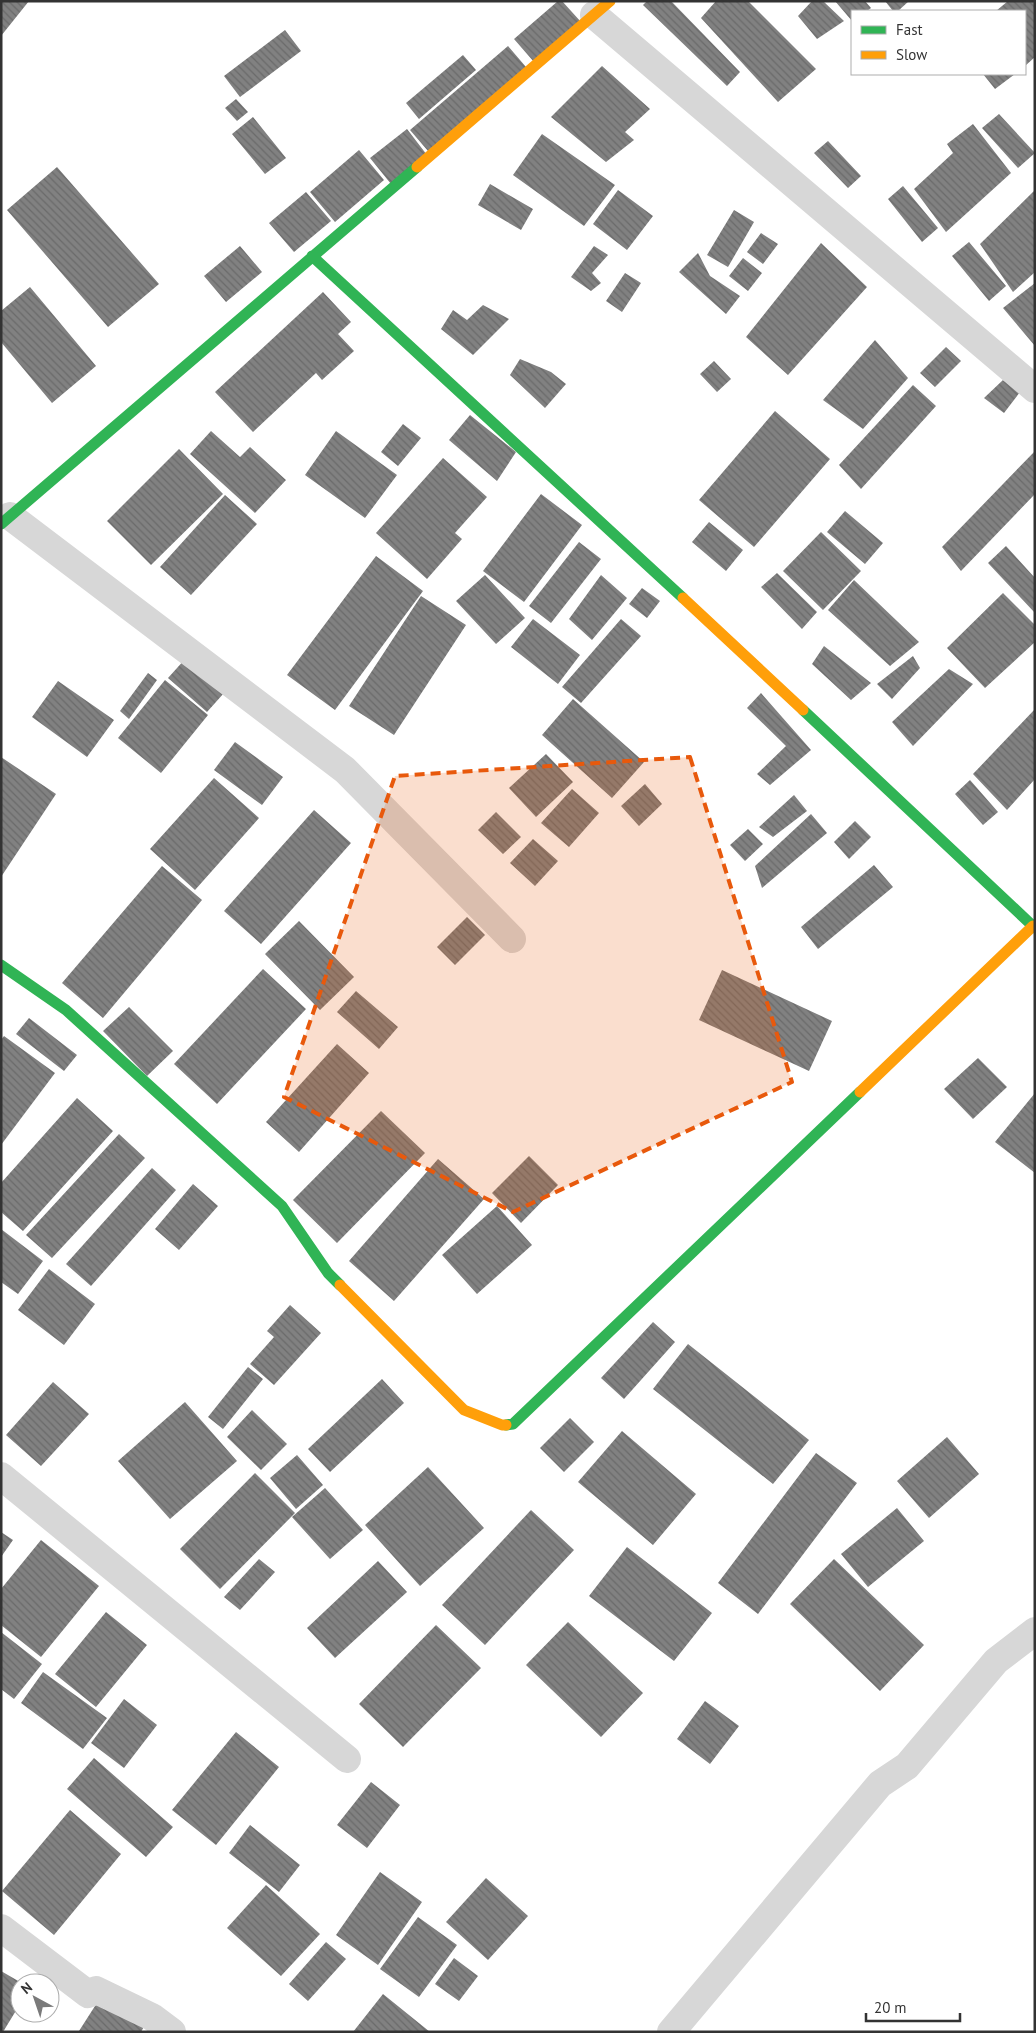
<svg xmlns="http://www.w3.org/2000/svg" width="1036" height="2033" viewBox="0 0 1036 2033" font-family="'PT Sans',sans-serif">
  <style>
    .building { fill: url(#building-back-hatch) }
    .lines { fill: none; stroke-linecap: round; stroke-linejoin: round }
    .street { stroke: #d7d7d7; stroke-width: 28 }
    .fast { stroke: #30b455; stroke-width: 11 }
    .slow { stroke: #ff9f0a; stroke-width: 11 }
    .marked { fill: #e8590c; fill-opacity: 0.2; stroke: #e8590c; stroke-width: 4; stroke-dasharray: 10 6; stroke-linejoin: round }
  </style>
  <defs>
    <pattern id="building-back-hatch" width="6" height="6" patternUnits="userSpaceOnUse" patternTransform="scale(1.25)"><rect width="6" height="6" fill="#818181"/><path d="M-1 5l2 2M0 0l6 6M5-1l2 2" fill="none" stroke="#6a6a6a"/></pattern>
  </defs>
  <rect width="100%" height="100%" fill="#fff"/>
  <!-- building -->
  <path class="building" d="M1 1H29L1 36Z
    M558 1H562L581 22 534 62 514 39Z
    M647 1H671L740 72 727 86 643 5Z
    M716 1H748L816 69 778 102 701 18Z
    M812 1H823L844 21 817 39 798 16Z
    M835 1H865L871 8 867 11H852V21Z
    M885 1H909L898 11H893Z
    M1008 1H1035V57L1025 66V11H996Z
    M285 30 301 51 240 97 224 76Z
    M508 46 526 67 428 151 410 130Z
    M463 55 476 70 419 119 406 103Z
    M602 66 650 109 625 132 634 140 606 162 551 117Z
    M983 74H1015L995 89Z
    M236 99 248 112 237 121 225 108Z
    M999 114 1035 153 1018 168 982 128Z
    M253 117 286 158 265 174 232 134Z
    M973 124 1011 173 946 232 914 189 953 153 947 144Z
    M407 129 427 155 391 184 370 158Z
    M542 134 615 185 584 226 513 175Z
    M828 141 861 176 848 188 814 153Z
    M359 150 384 180 335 222 310 192Z
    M57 167 159 284 108 327 7 210Z
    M490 184 533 209 521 230 478 205Z
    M903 186 938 228 922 242 888 199Z
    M618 190 653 216 627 250 593 224Z
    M1035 190V272L1013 292 980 244Z
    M306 192 331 221 294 252 269 223Z
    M734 210 754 222 728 267 707 255Z
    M761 233 778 244 763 264 747 252Z
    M969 242 1006 286 989 301 952 256Z
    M821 243 867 287 788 375 746 337Z
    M240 246 262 272 226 302 204 276Z
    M594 246 608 255 592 273 601 283 591 291 571 277Z
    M698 253 710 276 740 296 726 314 679 272Z
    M743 258 762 273 748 291 729 276Z
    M625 273 641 283 622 312 606 301Z
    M1035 283V346L1003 308Z
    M30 287 96 366 52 403 1 342V311Z
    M323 292 351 322 338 334 354 351 322 380 316 373 253 432 215 392Z
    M483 305 509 319 473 355 441 329 453 310 467 320Z
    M875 340 908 378 863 429 823 400Z
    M946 347 961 361 935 387 920 373Z
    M520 359 551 372 566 384 545 408 510 375Z
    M714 361 731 379 717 392 700 374Z
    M1003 380 1020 392 1004 413 984 398Z
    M913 385 936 406 861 489 839 465Z
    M775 411 830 459 754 547 699 500Z
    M470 415 516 452 497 481 449 440Z
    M403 424 421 438 398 466 381 452Z
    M211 431 240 457 250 447 286 480 255 513 190 454Z
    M336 431 397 475 365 518 305 475Z
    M179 449 223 494 151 565 107 521Z
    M1035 451V494L961 571 942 547Z
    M443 458 487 497 455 533 462 539 427 579 376 533Z
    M541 494 582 525 524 602 483 571Z
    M225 495 257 524 191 595 160 567Z
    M845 511 883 543 865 564 827 532Z
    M709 522 743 550 726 571 692 542Z
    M821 532 861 571 823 610 783 571Z
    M579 542 601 559 551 623 529 606Z
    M1006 546 1035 578V613L988 563Z
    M376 556 423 591 335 710 287 675Z
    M777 573 817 612 802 629 761 587Z
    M485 575 525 618 496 644 456 601Z
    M601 575 627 598 592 640 569 619Z
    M854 580 919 642 890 666 828 610Z
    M642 588 660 601 647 618 629 604Z
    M1003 593 1035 625V642L985 688 947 648Z
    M421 596 466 625 394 735 349 706Z
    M533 619 580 655 558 684 511 647Z
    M621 619 641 636 581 703 562 687Z
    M824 646 871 683 851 700 812 664Z
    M913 656 920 668 892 699 877 684Z
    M186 658 224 693 207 712 168 678Z
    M949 669 973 684 913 746 892 722Z
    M148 673 157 680 129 719 120 711Z
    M165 680 208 715 161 773 118 738Z
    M58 681 114 720 87 757 32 717Z
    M761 693 811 750 770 785 757 774 786 746 747 708Z
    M573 699 644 762 612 798 542 735Z
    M1035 709V779L1007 810 973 774Z
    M235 742 283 777 262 805 214 770Z
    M546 754 573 782 536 817 509 788Z
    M1 757 56 794 1 877Z
    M214 778 259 818 195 890 150 849Z
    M970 780 998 812 983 825 955 794Z
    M645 784 662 804 639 826 621 806Z
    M572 789 599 813 569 847 541 823Z
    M794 795 807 811 773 837 759 827Z
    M314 810 351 843 261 944 224 911Z
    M496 812 521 837 503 854 478 830Z
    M811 814 827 833 762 888 755 866Z
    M855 821 871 837 849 859 834 842Z
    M748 829 763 844 745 861 730 845Z
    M533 839 558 861 535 886 510 863Z
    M874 865 893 887 818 949 801 927Z
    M162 866 202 900 103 1018 62 983Z
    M467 917 485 935 455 965 437 947Z
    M299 921 354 977 320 1010 265 954Z
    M263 969 306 1009 217 1104 174 1064Z
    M722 970 832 1021 809 1071 699 1020Z
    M356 991 398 1027 379 1049 337 1012Z
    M129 1007 173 1051 147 1076 103 1031Z
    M29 1018 77 1055 64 1071 16 1034Z
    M4 1036 55 1073 1 1145V1040Z
    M337 1044 369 1073 299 1152 266 1122Z
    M978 1058 1007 1087 973 1119 944 1089Z
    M1035 1093V1173L995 1142Z
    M77 1098 113 1131 23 1231 1 1212V1183Z
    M381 1111 425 1153 337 1243 293 1200Z
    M119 1134 145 1158 52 1258 26 1235Z
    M529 1156 558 1185 521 1223 492 1193Z
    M438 1159 484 1199 394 1301 349 1261Z
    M152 1168 176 1190 91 1286 66 1264Z
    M193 1184 218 1206 179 1250 155 1229Z
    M497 1206 532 1245 477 1294 442 1255Z
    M1 1229 43 1261 18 1294 1 1282Z
    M49 1269 95 1304 64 1345 18 1310Z
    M290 1305 321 1333 274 1385 250 1364 274 1337 267 1331Z
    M653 1322 675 1342 624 1399 601 1378Z
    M688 1344 809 1440 773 1484 653 1389Z
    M248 1367 263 1379 223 1429 208 1417Z
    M382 1379 404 1403 330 1472 308 1449Z
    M53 1382 89 1414 41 1466 6 1435Z
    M185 1402 237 1461 170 1519 118 1461Z
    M252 1410 287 1444 261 1470 227 1437Z
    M570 1418 594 1442 564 1472 540 1448Z
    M622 1431 696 1494 653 1545 578 1482Z
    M947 1437 979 1474 929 1518 897 1481Z
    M816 1453 857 1483 758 1614 718 1583Z
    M297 1455 323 1485 296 1509 270 1478Z
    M428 1467 484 1528 420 1586 365 1525Z
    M255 1473 295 1513 220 1589 180 1549Z
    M325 1488 363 1530 330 1559 292 1517Z
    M897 1508 924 1541 868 1587 841 1554Z
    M531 1510 574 1550 485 1645 442 1605Z
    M1 1532 13 1540 1 1557Z
    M41 1540 99 1586 41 1657 1 1625V1589Z
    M627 1547 712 1613 674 1661 589 1596Z
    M259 1559 275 1572 240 1610 224 1597Z
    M834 1559 924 1645 880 1691 790 1604Z
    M378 1561 407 1592 335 1658 307 1628Z
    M106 1612 147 1645 96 1707 55 1674Z
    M568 1622 643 1693 601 1737 526 1665Z
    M436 1625 481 1668 403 1747 359 1704Z
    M1 1632 42 1664 14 1699 1 1689Z
    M43 1672 107 1718 83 1749 21 1703Z
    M124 1699 157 1725 124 1768 91 1743Z
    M705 1701 739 1726 710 1764 677 1739Z
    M236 1732 279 1767 216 1845 172 1810Z
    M94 1758 173 1827 146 1857 67 1789Z
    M371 1782 400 1805 367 1848 337 1825Z
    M70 1810 121 1854 54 1935 2 1891Z
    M250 1825 300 1865 279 1892 229 1853Z
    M380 1872 422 1902 378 1965 336 1935Z
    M486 1878 528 1916 488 1960 446 1922Z
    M266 1885 320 1934 281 1976 227 1928Z
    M418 1917 457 1945 419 1997 380 1969Z
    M326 1942 346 1959 308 2001 289 1984Z
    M454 1958 478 1976 459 2001 435 1984Z
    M1 1971 20 1982V2004L3 2032H1Z
    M383 1994 430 2032H353Z
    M102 1995 146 2023 141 2032 79 2031Z"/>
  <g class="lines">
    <!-- street -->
    <path class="street" d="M594 15 1035 389
      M10 516 345 770 512 939
      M1 1476 347 1759
      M1 1928 88 1994 96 1990 152 2017 172 2032
      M671 2032 880 1784 907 1766 996 1661 1035 1631"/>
    <!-- fast -->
    <path class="fast" d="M312 256 683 598
      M1 524 417 167
      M803 710 1035 928
      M1 965 66 1010 282 1206 328 1273 340 1285
      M506 1425 513 1424 860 1092"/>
    <!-- slow -->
    <path class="slow" d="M417 167 610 1
      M683 598 803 710
      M860 1092 1033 926
      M340 1285 464 1410 502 1425H506"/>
  </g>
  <!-- marked area -->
  <path class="marked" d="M690 757 792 1082 513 1212 284 1097 395 776Z"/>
  <!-- border -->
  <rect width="1036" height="2033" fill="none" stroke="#333333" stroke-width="5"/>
  <!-- legend -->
  <rect x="851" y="10" width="175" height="65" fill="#ffffff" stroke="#adadad"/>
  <rect x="861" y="26" width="25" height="8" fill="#30b455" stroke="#adadad"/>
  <text x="896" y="35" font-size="15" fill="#333333">Fast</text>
  <rect x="861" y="51" width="25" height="8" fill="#ff9f0a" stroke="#adadad"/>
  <text x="896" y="60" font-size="15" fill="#333333">Slow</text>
  <!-- north arrow -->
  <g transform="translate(35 1998) rotate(320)"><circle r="24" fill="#ffffff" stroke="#adadad"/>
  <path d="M0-4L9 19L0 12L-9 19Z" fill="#7a7a7a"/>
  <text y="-8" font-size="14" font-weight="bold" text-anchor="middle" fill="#333333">N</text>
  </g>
  <!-- scale -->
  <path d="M866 2013v8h94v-8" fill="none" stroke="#333333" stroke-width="2.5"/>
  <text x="874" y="2013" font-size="15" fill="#333333" stroke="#ffffff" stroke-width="4" paint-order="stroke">20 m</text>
</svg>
